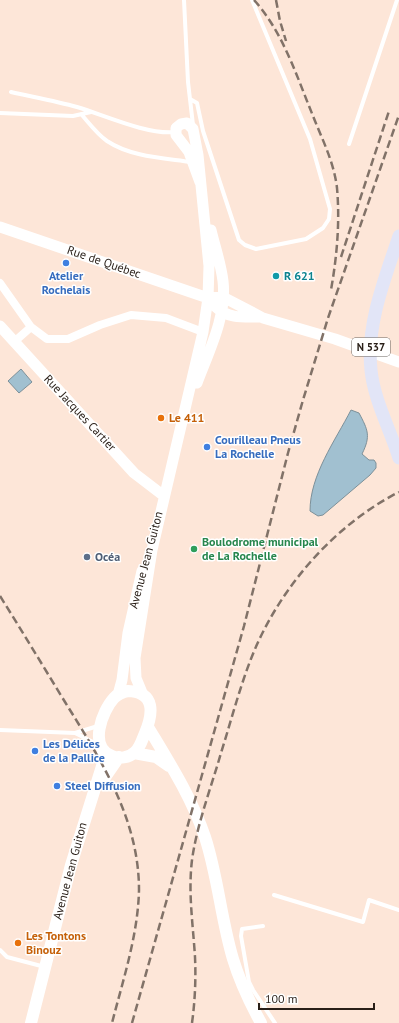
<svg xmlns="http://www.w3.org/2000/svg" width="399" height="1023" viewBox="0 0 399 1023" font-family="'PT Sans',sans-serif">
  <style>
    .water { fill: #a1c0d0; stroke: #7d9099 }
    .lines { fill: none; stroke-linecap: round; stroke-linejoin: round }
    .service { stroke: #fff; stroke-width: 4 }
    .minor { stroke: #fff; stroke-width: 8 }
    .tertiary { stroke: #fff; stroke-width: 11 }
    .secondary { stroke: #fff; stroke-width: 12 }
    .primary { stroke: #e2e5f7; stroke-width: 13 }
    .rail { stroke: #817268; stroke-width: 2.5; stroke-dasharray: 8 4; stroke-linecap: butt }
    .shop-dot { fill: #3f7fe0; stroke: #fff; stroke-width: 1.5 }
    .culture-dot { fill: #0f9aa8; stroke: #fff; stroke-width: 1.5 }
    .food-dot { fill: #e8710a; stroke: #fff; stroke-width: 1.5 }
    .leisure-dot { fill: #2e9e5b; stroke: #fff; stroke-width: 1.5 }
    .service-dot { fill: #5c6f8a; stroke: #fff; stroke-width: 1.5 }
    .labels { text-anchor: middle; stroke-width: 3; stroke-linejoin: round; paint-order: stroke }
    .shield { fill: #fff; stroke: #69625d; stroke-width: 1 }
    .shield-label { font-size: 11px; font-weight: bold; fill: #291f18 }
    .street-label { font-size: 12px; fill: #291f18; stroke: #fff }
    .shop-label { font-size: 12px; font-weight: bold; fill: #366cbe; stroke: #fff; text-anchor: start }
    .culture-label { font-size: 12px; font-weight: bold; fill: #0d838f; stroke: #fff; text-anchor: start }
    .food-label { font-size: 12px; font-weight: bold; fill: #c56008; stroke: #fff; text-anchor: start }
    .leisure-label { font-size: 12px; font-weight: bold; fill: #27864d; stroke: #fff; text-anchor: start }
    .service-label { font-size: 12px; font-weight: bold; fill: #4e5e75; stroke: #fff; text-anchor: start }
  </style>
  <rect width="100%" height="100%" fill="#fde6d8"/>
  <!-- water -->
  <path class="water" d="M21 369 32 382 19 393 8 381Z
    M351 410 359 413C368 430 371 436 362 454L369 460H374L376 463V468L370 475 323 515 318 516 310 511C310 475 335 441 351 410Z"/>
  <g class="lines">
    <!-- service -->
    <path class="service" d="M184 0 188 82 193 125
      M11 92C33 97 55 101 77 107 104 115 147 135 175 132
      M190 99 197 103 203 131 239 240 245 245 256 249 306 239 323 228 329 219 330 209 310 139 252 0
      M0 113 73 116 91 112
      M81 114C89 123 97 134 107 141 131 157 164 158 191 162
      M349 144 397 0
      M0 730 75 733 98 726
      M75 733 97 744
      M274 895 363 922 369 900 399 910
      M263 926 242 929 241 936 249 982 253 990 275 1023
      M0 950 7 957 45 967"/>
    <!-- minor -->
    <path class="minor" d="M0 283 31 327 47 339H68L100 325 131 315 166 318 203 332
      M14 342 31 327"/>
    <!-- tertiary -->
    <path class="tertiary" d="M0 227 208 298 223 297 263 318 335 339 399 362
      M216 307C228 319 245 317 260 317
      M0 326 134 473 164 496
      M197 383C209 351 227 316 223 281 221 264 215 247 211 230
      M118 695 122 680 128 633 142 571
      M143 695 136 678 135 658 152 550 203 332 208 298 209 266 198 155 193 129 187 123 181 124 176 128V135L189 152 200 182"/>
    <!-- secondary -->
    <path class="secondary" d="M128 691C156 692 153 714 145 733 142 740 140 748 135 752 129 758 119 759 112 756 88 748 102 711 114 698 118 694 123 692 128 691Z
      M148 727C169 762 192 798 205 837 218 877 221 919 233 959 240 982 250 1003 261 1023
      M134 753 156 757 169 766
      M101 783 119 757
      M31 1023 71 865 103 763V751"/>
    <!-- primary -->
    <path class="primary" d="M399 236C385 278 366 325 371 370 374 400 390 429 399 458"/>
    <!-- rail -->
    <path class="rail" d="M254 0C283 32 297 77 313 116 322 139 334 162 337 188 340 222 337 256 331 290
      M276 0 280 21 286 41
      M341 257 389 111
      M0 596C22 631 43 666 65 702 101 760 139 819 139 890 138 935 123 980 112 1023
      M132 1023 244 626 288 453 303 400 328 318 399 115
      M192 1023C195 1001 196 979 195 957 193 924 188 893 192 860 197 824 211 788 221 753 232 718 241 682 255 649 283 584 336 524 399 492"/>
  </g>
  <!-- markers -->
  <g class="shop-dot">
    <circle cx="66" cy="263" r="4"/>
    <circle cx="207" cy="447" r="4"/>
    <circle cx="35" cy="751" r="4"/>
    <circle cx="57" cy="786" r="4"/>
  </g>
  <circle class="culture-dot" cx="276" cy="276" r="4"/>
  <g class="food-dot">
    <circle cx="161" cy="418" r="4"/>
    <circle cx="18" cy="943" r="4"/>
  </g>
  <circle class="leisure-dot" cx="194" cy="549" r="4"/>
  <circle class="service-dot" cx="87" cy="557" r="4"/>
  <g class="labels">
    <!-- shield labels -->
    <rect class="shield" x="352" y="338" width="38" height="18" rx="3"/>
    <g class="shield-label">
      <text x="371" y="351">N 537</text>
    </g>
    <!-- street labels -->
    <g class="street-label">
      <text transform="translate(104 262) rotate(19)" y="4">Rue de Québec</text>
      <text transform="translate(80 413) rotate(47)" y="4">Rue Jacques Cartier</text>
      <text transform="translate(146 560) rotate(-75)" y="4">Avenue Jean Guiton</text>
      <text transform="translate(70 871) rotate(-75)" y="4">Avenue Jean Guiton</text>
    </g>
    <!-- shop labels -->
    <g class="shop-label">
      <text x="66" y="280" text-anchor="middle">Atelier<tspan x="66" dy="14">Rochelais</tspan></text>
      <text x="215" y="444">Courilleau Pneus<tspan x="215" dy="14">La Rochelle</tspan></text>
      <text x="43" y="748">Les Délices<tspan x="43" dy="14">de la Pallice</tspan></text>
      <text x="65" y="790">Steel Diffusion</text>
    </g>
    <!-- culture labels -->
    <g class="culture-label">
      <text x="284" y="280">R 621</text>
    </g>
    <!-- food labels -->
    <g class="food-label">
      <text x="169" y="422">Le 411</text>
      <text x="26" y="940">Les Tontons<tspan x="26" dy="14">Binouz</tspan></text>
    </g>
    <!-- leisure labels -->
    <g class="leisure-label">
      <text x="202" y="546">Boulodrome municipal<tspan x="202" dy="14">de La Rochelle</tspan></text>
    </g>
    <!-- service labels -->
    <g class="service-label">
      <text x="95" y="561">Océa</text>
    </g>
  </g>
  <!-- scale -->
  <path d="M259 1003v6h115v-6" fill="none" stroke="#291f18" stroke-width="2"/>
  <text x="265" y="1003" font-size="12" fill="#291f18" stroke="#ffffff" stroke-width="3" paint-order="stroke">100 m</text>
</svg>
